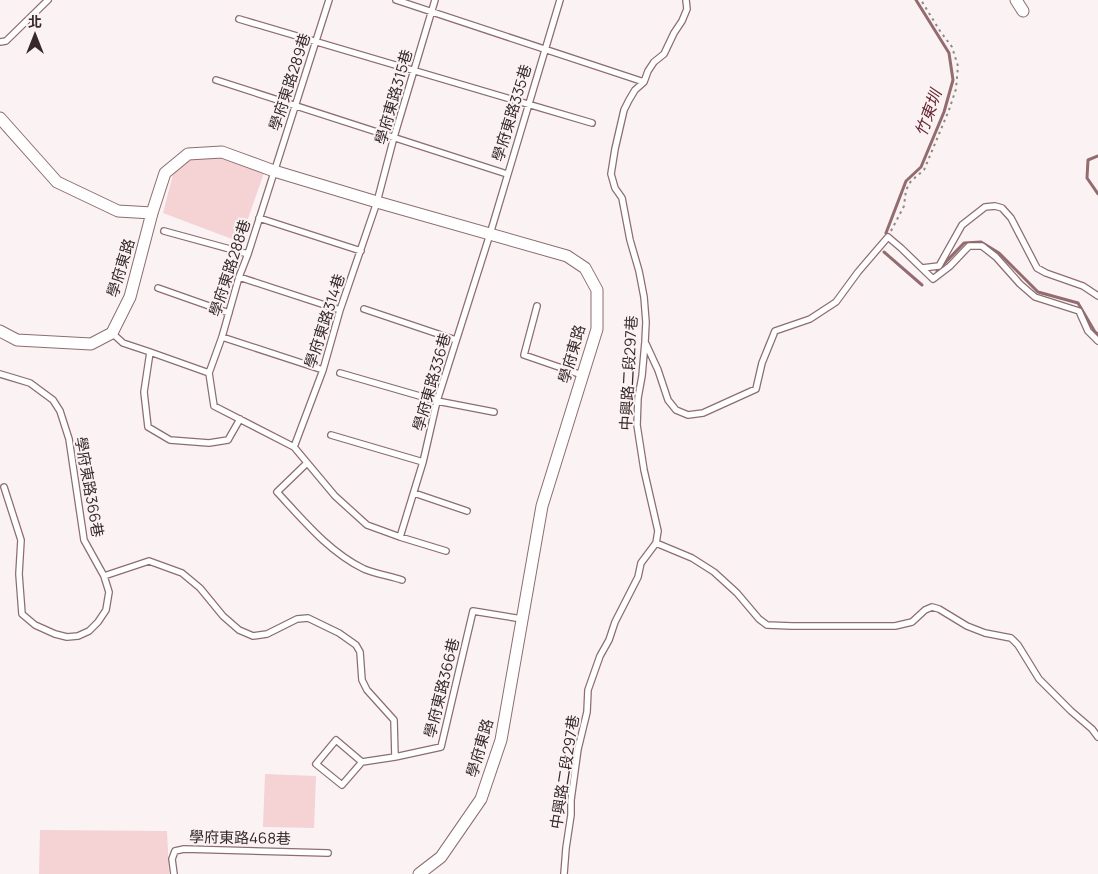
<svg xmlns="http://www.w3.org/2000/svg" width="1098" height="874" viewBox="0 0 1098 874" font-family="Manrope,'Noto Sans TC',sans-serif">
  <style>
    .green { fill: #f5d2d4 }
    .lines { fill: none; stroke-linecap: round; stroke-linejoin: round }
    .stream { stroke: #936c6f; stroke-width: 3 }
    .service-casing { stroke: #8d6d6f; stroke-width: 8 }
    .minor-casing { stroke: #8d6d6f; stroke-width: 13 }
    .path { stroke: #918686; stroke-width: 2; stroke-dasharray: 2.5 4; stroke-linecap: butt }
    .service { stroke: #fff; stroke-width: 5.5 }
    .minor { stroke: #fff; stroke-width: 11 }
    .labels { text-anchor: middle; stroke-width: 4; stroke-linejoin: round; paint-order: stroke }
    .street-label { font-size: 15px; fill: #37292a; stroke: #fbf3f3 }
    .water-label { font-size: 16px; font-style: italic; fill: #65242f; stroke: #fbf3f3 }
  </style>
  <rect width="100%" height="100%" fill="#fbf3f3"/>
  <!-- green -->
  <path class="green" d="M209 148 266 167 240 242 163 213 176 163Z
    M265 774 316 776 314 828 263 827Z
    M40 830 167 831 169 874H39Z"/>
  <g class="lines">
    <!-- stream -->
    <path class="stream" d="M1098 156 1088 160 1087 178 1098 194
      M886 233 906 181 921 167 944 112 953 80 949 53 916 0
      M884 252 922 285
      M937 271 964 243 981 242 999 253 1038 292 1078 303 1095 332 1098 334"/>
    <defs>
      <path id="service" d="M329 0 248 254 239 277 222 337 209 373 214 406 294 447 335 496 367 525 400 537 446 551
        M396 0 644 82
        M239 19 592 123
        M0 42 6 41 48 0
        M216 80 507 174
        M259 218 361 251
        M164 231 248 254
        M922 268 939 266 962 225 985 207 995 206 1002 208 1011 218 1037 268 1046 273 1083 286 1098 296
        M239 277 340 310
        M158 288 229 313
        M537 306 524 355 582 375
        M364 309 456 340
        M112 333 123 343 150 352 209 373
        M222 337 323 370
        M646 344 658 370 668 400 676 410 688 415 703 413 756 389 762 363 775 331 810 319 836 302 858 272 888 237 901 248 933 279 950 266 969 246H982L996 257 1020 284 1035 297 1079 311 1088 331 1098 341
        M150 352 144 392 148 427 170 440 209 443 228 440 240 419
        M340 373 437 401 494 412
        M0 374 30 383 53 400 60 411 69 439 84 540 104 576 109 592 106 610 98 622 89 631 78 636 67 637 55 634 35 625 22 614 19 574 21 540 4 487
        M331 435 423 462
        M294 447 323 370 340 310 377 202 394 137 435 0
        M307 463 277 492C303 520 329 552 364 569 376 574 390 576 402 580
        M414 493 467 511
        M400 537 423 462 437 401 490 234 560 0
        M656 543 692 558 714 572 737 593 759 619 767 625 792 626H895L912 622 925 610 932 607 939 609 967 626 985 633 1011 638 1018 645 1039 679 1071 711 1092 729 1098 737
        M104 576 149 561 182 573 200 588 223 616 239 630 253 636 267 634 297 619 308 618 339 633 356 645 360 652 362 680 367 690 394 720 395 757 441 747 473 611 522 619
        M362 762 342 785 316 764 336 740 362 762 395 757
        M174 874 172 859 175 851 184 849 328 853
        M564 874 566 848 571 815V800L578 749 587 712 588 690 600 656 609 640 615 622 638 577 641 563 656 543 658 531 644 470 637 425 638 398 642 376 645 342 646 322 644 297 639 271 630 240 622 198 615 188 611 174 615 149 624 110 629 100 635 90 644 82 648 71 654 62 664 54 674 33 682 21 687 9 686 0"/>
      <path id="minor" d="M1016 0 1023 11
        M0 118 57 182 118 211 152 213 130 297 112 333 91 344 17 340 0 331
        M152 213 165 173 188 154 222 152 274 171 377 202 567 256 585 268 597 290V329L542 506 501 740 481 799 441 857 419 874"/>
    </defs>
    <!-- service casing -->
    <use href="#service" class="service-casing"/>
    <!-- minor casing -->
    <use href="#minor" class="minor-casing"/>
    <!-- path -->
    <path class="path" d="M891 231 904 206 906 190 911 181 924 170 949 110 956 89 958 66 952 47 940 31 921 0"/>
    <!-- service -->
    <use href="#service" class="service"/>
    <!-- minor -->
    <use href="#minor" class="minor"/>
  </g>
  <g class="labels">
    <!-- street labels -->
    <g class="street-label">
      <text transform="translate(290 82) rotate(-72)" y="5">學府東路289巷</text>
      <text transform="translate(394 97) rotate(-74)" y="5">學府東路315巷</text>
      <text transform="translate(512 113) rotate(-73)" y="5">學府東路335巷</text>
      <text transform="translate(121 268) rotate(-73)" y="5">學府東路</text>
      <text transform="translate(230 268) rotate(-72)" y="5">學府東路288巷</text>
      <text transform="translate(325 321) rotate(-72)" y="5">學府東路314巷</text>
      <text transform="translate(572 354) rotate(-74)" y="5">學府東路</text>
      <text transform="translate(629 373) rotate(-87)" y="5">中興路二段297巷</text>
      <text transform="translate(432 382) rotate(-74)" y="5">學府東路336巷</text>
      <text transform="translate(89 487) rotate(80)" y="5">學府東路366巷</text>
      <text transform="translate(442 688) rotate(-76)" y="5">學府東路366巷</text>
      <text transform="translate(480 748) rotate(-74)" y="5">學府東路</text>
      <text transform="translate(565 772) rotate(-81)" y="5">中興路二段297巷</text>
      <text transform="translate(240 838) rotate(1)" y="5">學府東路468巷</text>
    </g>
    <!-- water labels -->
    <g class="water-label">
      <text transform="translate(928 113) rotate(-70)" y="6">竹東圳</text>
    </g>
  </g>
  <!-- north arrow -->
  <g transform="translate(35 35)" stroke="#fbf3f3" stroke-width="4" paint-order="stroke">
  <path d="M0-4L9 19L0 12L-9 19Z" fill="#37292a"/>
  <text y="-8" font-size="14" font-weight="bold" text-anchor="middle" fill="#37292a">北</text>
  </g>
</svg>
